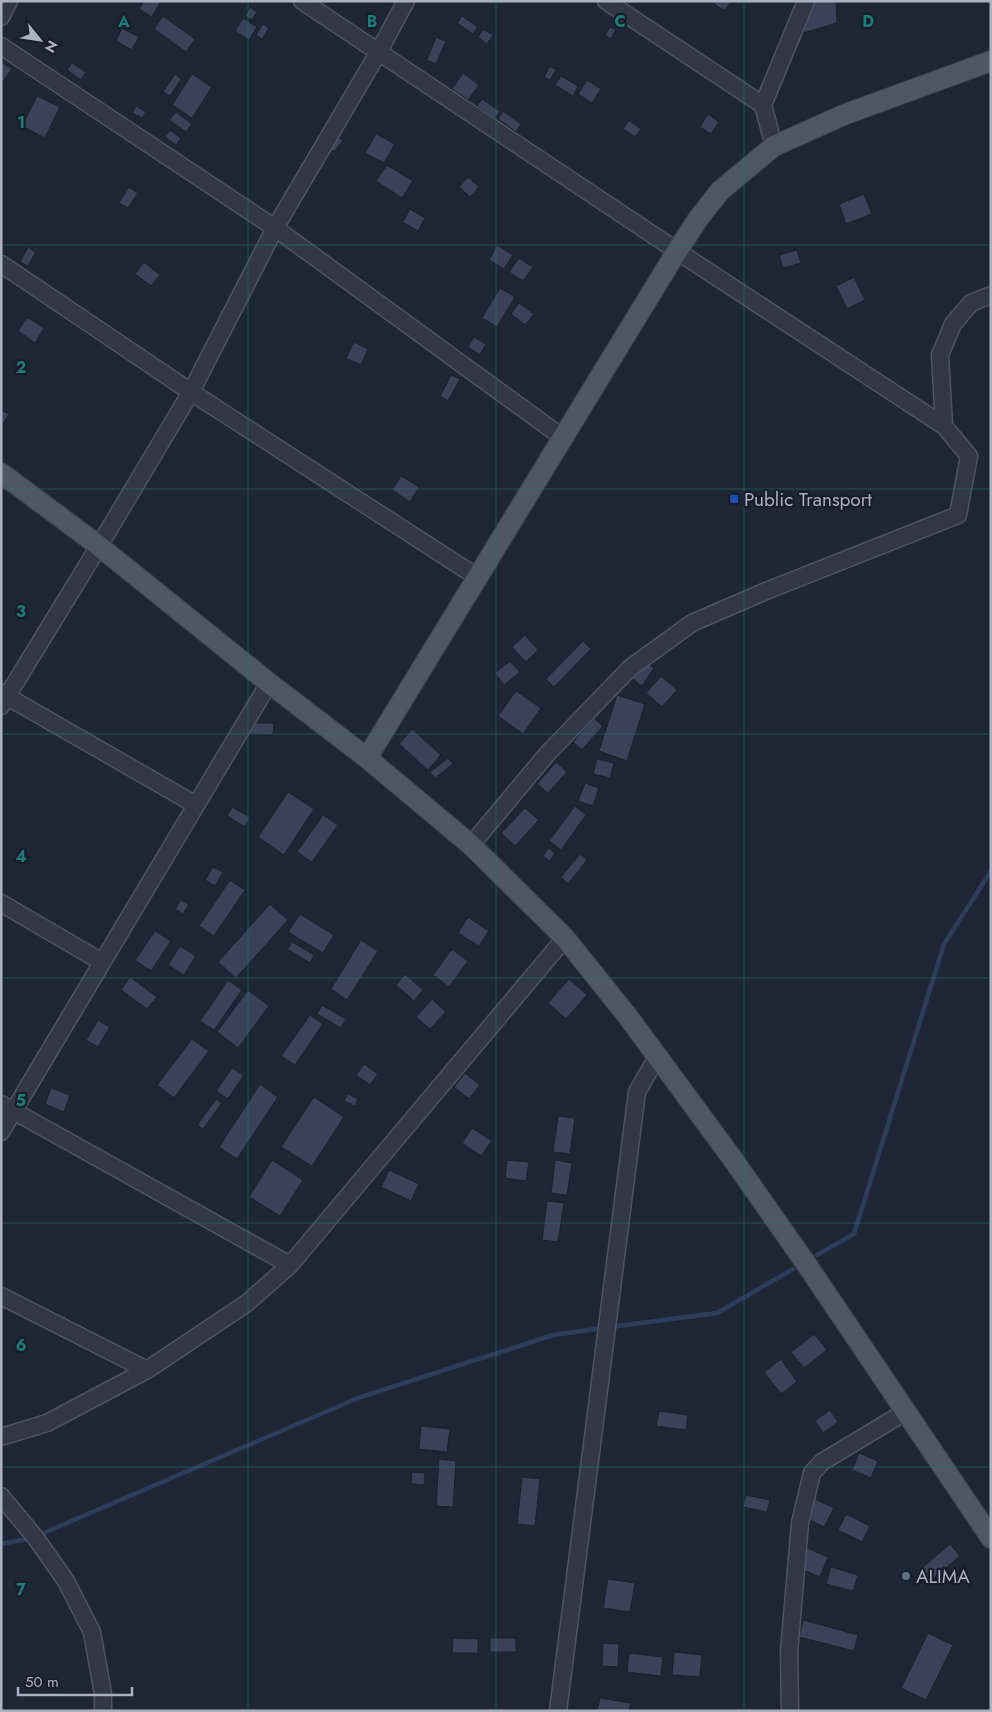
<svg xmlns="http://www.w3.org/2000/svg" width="992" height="1712" viewBox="0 0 992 1712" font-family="Jost,sans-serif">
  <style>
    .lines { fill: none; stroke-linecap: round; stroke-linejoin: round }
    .stream { stroke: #2e3c5b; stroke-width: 4.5 }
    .building { fill: #394256; stroke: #191f2c }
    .minor-casing { stroke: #4e5464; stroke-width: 19 }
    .major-casing { stroke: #3a404f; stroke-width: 22 }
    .minor { stroke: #313746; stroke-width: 16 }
    .major { stroke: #4f5666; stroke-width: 20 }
    .grid { fill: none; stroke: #1e7c76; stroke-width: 1; stroke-opacity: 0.55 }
    .transit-dot { fill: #1a4fb4; stroke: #171d2a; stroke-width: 2 }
    .service-dot { fill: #5c6f8a; stroke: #171d2a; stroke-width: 2 }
    .labels { text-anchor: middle; stroke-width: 4.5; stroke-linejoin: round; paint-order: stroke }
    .poi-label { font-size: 19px; fill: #aab1c3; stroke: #171d2a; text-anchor: start }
    .grid-label { font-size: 16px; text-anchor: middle; font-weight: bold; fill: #1e7c76; stroke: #171d2a; stroke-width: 4.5; stroke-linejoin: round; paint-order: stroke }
  </style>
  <rect width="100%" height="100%" fill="#1e2535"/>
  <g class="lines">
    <!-- stream -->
    <path class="stream" d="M817 1255 854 1234 944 944 991 871
      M610 1327 717 1313 793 1269
      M39 1535 358 1398 553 1335 603 1328
      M1 1544 32 1538"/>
  </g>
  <!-- building -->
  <path class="building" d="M144 1H161L152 17 139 9Z
    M716 1H731L725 11 714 4Z
    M812 1H836L837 23 803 33Z
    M250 7 257 12 252 20 245 16Z
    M163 16 195 39 186 52 154 29Z
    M462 16 478 27 473 34 457 23Z
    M243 18 257 27 249 40 235 31Z
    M263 24 269 28 262 39 256 35Z
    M610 27 616 30 611 39 605 35Z
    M122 28 139 37 132 50 116 41Z
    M483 29 493 35 487 44 478 37Z
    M436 37 446 41 436 64 427 60Z
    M1 62 12 69 2 83 1 82Z
    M72 63 86 72 81 80 67 70Z
    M550 66 556 70 550 80 544 77Z
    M463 73 479 85 468 100 452 89Z
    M175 74 181 79 170 96 163 92Z
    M192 74 212 87 192 118 172 105Z
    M561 76 578 86 573 96 555 85Z
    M587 80 601 89 592 103 578 94Z
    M37 96 60 107 45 138 22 126Z
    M482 99 500 111 495 119 477 106Z
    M136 106 146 112 142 118 132 113Z
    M503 111 521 124 516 132 498 119Z
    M176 112 192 124 186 132 169 120Z
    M708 114 719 122 711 134 700 127Z
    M629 120 641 129 635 137 623 129Z
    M170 130 181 138 176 145 165 137Z
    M376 134 395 144 384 163 365 153Z
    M336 135 343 140 334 152 327 146Z
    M387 165 413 181 402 198 376 181Z
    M468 177 479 187 470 197 459 187Z
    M129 187 138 193 128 208 119 203Z
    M864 194 872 214 846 224 839 204Z
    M410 209 425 218 418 231 403 222Z
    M497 245 513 255 504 269 489 260Z
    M28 247 36 252 28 266 20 262Z
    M797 250 801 263 783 268 779 255Z
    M519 258 533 267 523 281 509 272Z
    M144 262 160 275 151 286 135 274Z
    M854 277 865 300 847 309 836 286Z
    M500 288 515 297 497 327 482 318Z
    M519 303 534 314 525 325 511 314Z
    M27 317 44 328 35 343 18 331Z
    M474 337 486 344 480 355 468 347Z
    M354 342 368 349 361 365 346 358Z
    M451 375 460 379 448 401 440 396Z
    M1 410 9 414 2 425 1 424Z
    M401 476 419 487 410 502 392 490Z
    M525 635 538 650 526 662 512 647Z
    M583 641 591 649 554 687 546 679Z
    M643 660 654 668 642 686 631 678Z
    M510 661 520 672 504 685 495 673Z
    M661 676 677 690 662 707 646 693Z
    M516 691 541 708 523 734 498 716Z
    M617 695 645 704 627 761 599 751Z
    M594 718 603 726 582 750 573 742Z
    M248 723H274L273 735 247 734Z
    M412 729 441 755 428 770 399 744Z
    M448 758 453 764 435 778 430 772Z
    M597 759 614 763 610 778 593 774Z
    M556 762 567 772 548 793 537 784Z
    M585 783 599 788 593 806 578 801Z
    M288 792 314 809 284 855 258 837Z
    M575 806 586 815 561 850 549 841Z
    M232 807 250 817 245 827 227 816Z
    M525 808 539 820 515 846 501 833Z
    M323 815 338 825 312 862 297 852Z
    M548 848 555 853 550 861 543 856Z
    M580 854 587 860 568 884 561 877Z
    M213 867 223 872 215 886 205 880Z
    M230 880 245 890 214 936 199 926Z
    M181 900 189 905 183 914 175 909Z
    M270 904 288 920 236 978 218 962Z
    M300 914 334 935 323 953 288 932Z
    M468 917 489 931 479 946 458 933Z
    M155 931 171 941 151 971 135 960Z
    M361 940 378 951 347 1000 331 989Z
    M292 942 314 955 310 963 287 949Z
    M180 946 196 956 184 975 168 965Z
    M452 949 468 961 449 987 433 975Z
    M405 974 423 990 414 1001 396 985Z
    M130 977 157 997 147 1009 121 990Z
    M569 979 587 995 566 1019 548 1003Z
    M228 980 242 990 214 1030 200 1021Z
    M248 990 269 1006 238 1048 217 1032Z
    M432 999 446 1012 430 1029 416 1017Z
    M322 1005 346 1019 341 1028 317 1014Z
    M310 1015 323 1024 295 1065 281 1056Z
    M98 1020 110 1027 98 1047 86 1040Z
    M192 1039 209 1051 174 1098 157 1085Z
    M364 1064 378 1074 370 1085 356 1075Z
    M232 1068 244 1075 228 1099 216 1091Z
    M465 1073 480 1085 469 1099 454 1087Z
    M260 1084 278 1097 237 1159 219 1147Z
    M51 1088 70 1095 64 1112 45 1104Z
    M348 1094 358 1099 355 1106 344 1101Z
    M314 1097 344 1117 312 1166 281 1147Z
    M216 1099 222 1103 203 1129 197 1125Z
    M558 1116 575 1118 570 1154 553 1152Z
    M472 1128 492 1141 481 1156 462 1143Z
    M272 1160 303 1180 280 1216 249 1197Z
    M507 1160 529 1162 526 1181 505 1178Z
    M555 1160 572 1163 567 1195 551 1193Z
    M389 1170 419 1184 411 1201 381 1187Z
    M547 1201 564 1203 558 1242 542 1240Z
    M814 1334 827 1350 804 1368 791 1352Z
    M781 1359 797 1382 781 1394 764 1372Z
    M830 1410 838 1422 823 1433 815 1421Z
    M659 1411 688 1415 686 1430 656 1426Z
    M421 1426 450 1429 447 1452 419 1449Z
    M859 1453 878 1461 871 1478 852 1470Z
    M439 1459 456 1461 453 1507 436 1506Z
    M412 1472 425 1473 424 1485 411 1484Z
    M522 1477 540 1479 535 1526 517 1524Z
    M746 1495 770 1500 767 1512 743 1507Z
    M813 1498 834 1508 824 1527 804 1517Z
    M846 1514 870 1526 862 1542 838 1530Z
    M950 1544 960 1556 926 1585 916 1573Z
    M807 1548 828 1557 820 1577 798 1568Z
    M831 1567 858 1575 853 1591 826 1584Z
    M608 1579 635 1583 630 1612 603 1608Z
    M803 1620 858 1635 854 1651 799 1637Z
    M928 1633 953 1645 926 1700 901 1688Z
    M453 1638 478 1639V1653H452Z
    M490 1638H516V1652H490Z
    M603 1643 619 1644 618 1667 602 1666Z
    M674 1652 702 1655 700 1677 672 1675Z
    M629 1653 663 1657 661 1676 627 1672Z
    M600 1698 631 1703 629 1711H597Z"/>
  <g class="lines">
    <defs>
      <path id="minor" d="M302 1 677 251 944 426
        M606 1 763 105
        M1 17 9 1
        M1 46 275 228 562 437
        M774 146 763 105 806 1
        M1 264 191 392 477 577
        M1 693 196 805
        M1 706 99 546 191 392 275 228 378 53 406 1
        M471 845 548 753 630 668 692 623 766 591 958 515 969 456 944 426 940 355 953 324 971 303 991 295
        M1 903 102 962
        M1 1104 290 1265
        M1 1132 269 683
        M1 1296 147 1370
        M1 1437 47 1423 147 1370 247 1303 290 1265 565 938
        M1 1496 35 1537 66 1581 92 1632 103 1694V1711
        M558 1711 637 1092 657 1057
        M790 1711 789 1652 800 1523 812 1473 822 1462 905 1412"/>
      <path id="major" d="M1 473 99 546 269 683 367 758 471 845 565 938 629 1018 732 1158 807 1265 991 1538
        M367 758 677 251 698 219 720 191 774 146 846 114 991 61"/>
    </defs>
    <!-- minor casing -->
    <use href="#minor" class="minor-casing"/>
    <!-- major casing -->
    <use href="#major" class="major-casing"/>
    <!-- minor -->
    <use href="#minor" class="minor"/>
    <!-- major -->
    <use href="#major" class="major"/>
  </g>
  <!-- grid -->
  <path class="grid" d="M248 1V1711M496 1V1711M744 1V1711M1 245H991M1 489H991M1 734H991M1 978H991M1 1223H991M1 1467H991"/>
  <!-- markers -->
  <rect class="transit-dot" x="729" y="494" width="10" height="10" rx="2.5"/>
  <circle class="service-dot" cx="906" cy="1576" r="5"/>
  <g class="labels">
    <!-- poi labels -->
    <g class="poi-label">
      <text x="744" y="506">Public Transport</text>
      <text x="916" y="1583">ALIMA</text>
    </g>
  </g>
  <g class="grid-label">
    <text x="124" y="27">A</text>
    <text x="372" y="27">B</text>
    <text x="620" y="27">C</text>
    <text x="868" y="27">D</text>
    <text x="21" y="128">1</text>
    <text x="21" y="373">2</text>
    <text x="21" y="617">3</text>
    <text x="21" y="862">4</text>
    <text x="21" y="1106">5</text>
    <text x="21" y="1351">6</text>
    <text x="21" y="1595">7</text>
  </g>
  <!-- border -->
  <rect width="992" height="1712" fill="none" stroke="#aab1c3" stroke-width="5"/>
  <!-- north arrow -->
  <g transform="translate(40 40) rotate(120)" stroke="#171d2a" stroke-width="4" paint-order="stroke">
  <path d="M0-4L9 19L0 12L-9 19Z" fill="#aab1c3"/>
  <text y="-8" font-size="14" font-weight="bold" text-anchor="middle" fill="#aab1c3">N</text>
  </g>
  <!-- scale -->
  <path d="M18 1687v8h114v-8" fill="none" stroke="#aab1c3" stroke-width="2.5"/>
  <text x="25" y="1687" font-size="15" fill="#aab1c3" stroke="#171d2a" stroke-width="4" paint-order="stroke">50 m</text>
</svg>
